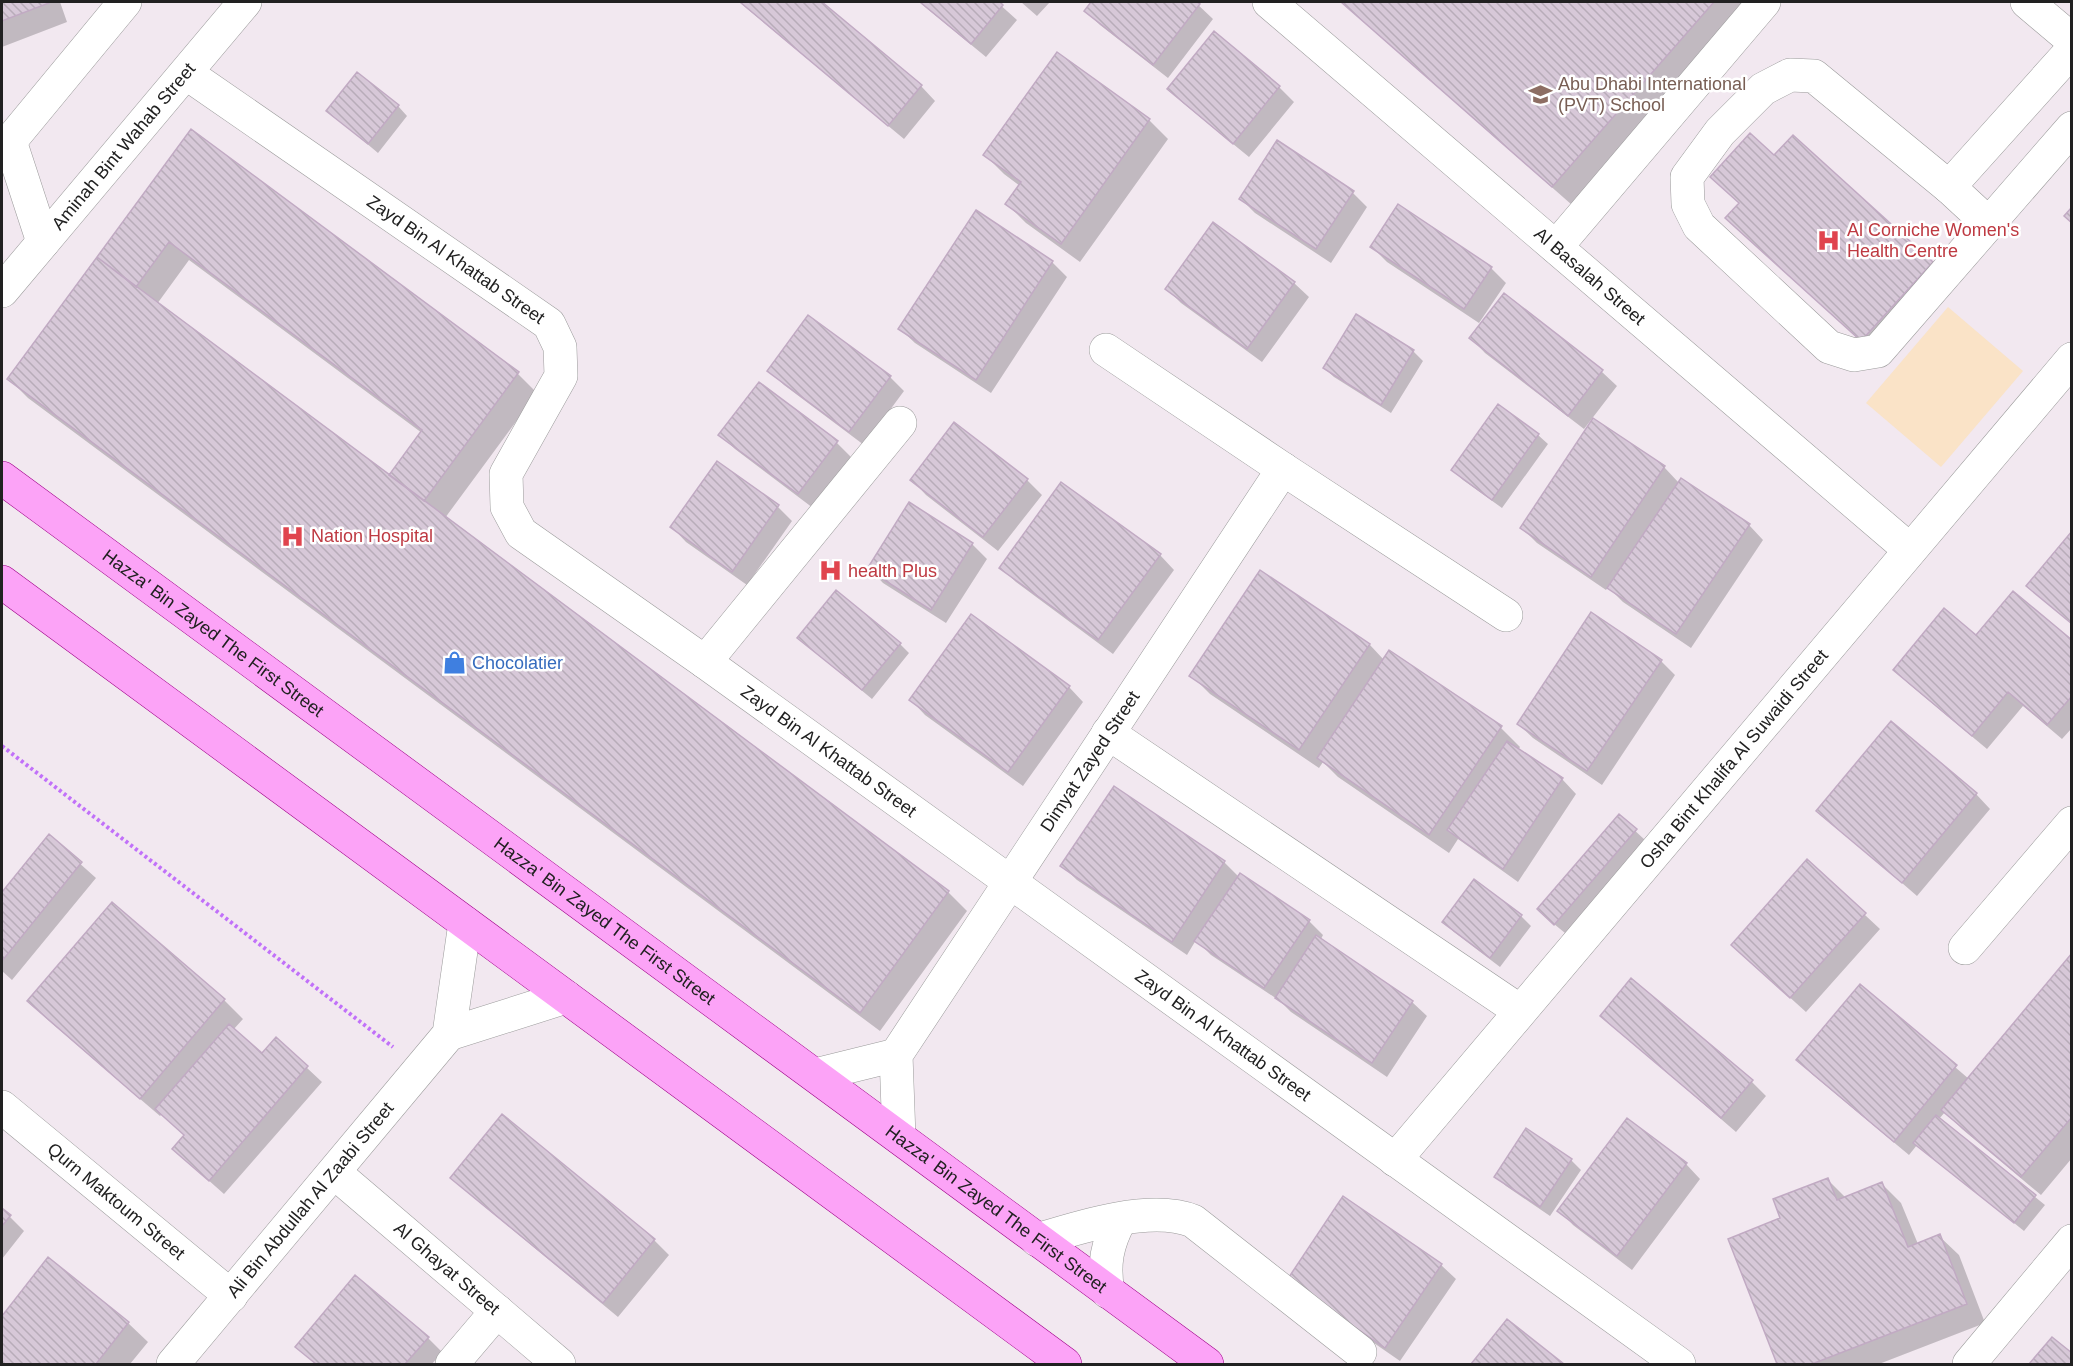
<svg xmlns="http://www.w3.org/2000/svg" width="2073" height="1366" viewBox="0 0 2073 1366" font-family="Helvetica,sans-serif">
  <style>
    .park { fill: #fae3c7 }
    .shadow { fill: #0003; fill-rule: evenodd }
    .building { fill: url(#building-back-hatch); stroke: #c1aac3; stroke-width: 1.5 }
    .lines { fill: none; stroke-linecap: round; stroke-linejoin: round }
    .minor-casing { stroke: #9b9b9b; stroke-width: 34 }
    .major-casing { stroke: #9e0187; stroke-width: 34 }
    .path { stroke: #c171f9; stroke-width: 4; stroke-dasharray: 3 3; stroke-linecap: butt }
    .minor { stroke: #fff; stroke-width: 33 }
    .major { stroke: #fca3f7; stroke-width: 33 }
    .labels { text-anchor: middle; stroke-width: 5; stroke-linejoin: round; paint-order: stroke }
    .education-label { font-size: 18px; fill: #785e54; stroke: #fff; text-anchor: start }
    .street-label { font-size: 18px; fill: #212121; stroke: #fff }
    .health-label { font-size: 18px; fill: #be3a42; stroke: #fff; text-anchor: start }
    .shop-label { font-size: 18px; fill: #366cbe; stroke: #fff; text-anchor: start }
  </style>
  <defs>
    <pattern id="building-back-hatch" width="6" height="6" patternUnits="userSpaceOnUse" patternTransform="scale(1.5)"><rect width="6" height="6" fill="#d7c8d8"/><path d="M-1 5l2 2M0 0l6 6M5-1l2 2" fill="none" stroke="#b8acb9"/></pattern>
  </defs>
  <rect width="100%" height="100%" fill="#f2e8f0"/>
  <!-- park -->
  <path class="park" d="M1948 307 2023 371 1941 467 1866 403Z"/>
  <!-- shadow -->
  <path class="shadow" d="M2 2H60L67 22 2 47Z
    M739 2H819L921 86 935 101 904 139Z
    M919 2H997L1017 20 986 57Z
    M1021 2H1050L1037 16Z
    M1093 2H1195L1213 19 1168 78 1100 25 1086 11Z
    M1341 2H1750L1572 205Z
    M1214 33 1279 87 1294 102 1249 157 1183 103 1169 89Z
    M398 106 407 116 378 153 328 111Z
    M1149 120 1168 139 1080 262 1026 223 1007 204 1020 186 1004 174 985 155Z
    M191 131 518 374 537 393 445 518 948 892 967 911 880 1031 28 398 9 379ZM189 260 422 433 390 477 157 304Z
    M1774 157 1932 263 1951 282 1881 359 1746 237 1740 204 1712 177Z
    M1353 193 1367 207 1331 263 1255 213 1241 199Z
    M1398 206 1491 268 1506 283 1479 323 1387 262 1372 247Z
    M976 212 1052 262 1067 277 991 393 915 343 900 329Z
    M1294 283 1309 297 1262 362 1181 303 1167 289Z
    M1504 295 1602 372 1617 386 1584 429 1485 353 1471 338Z
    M1413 351 1423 361 1391 413 1334 377 1324 368Z
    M769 370 890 377 904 391 864 445 784 385Z
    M954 424 1027 480 1042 495 998 551 926 495 912 480Z
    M720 434 837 443 851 457 813 508 735 449Z
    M1538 435 1548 444 1502 508 1463 480 1453 470Z
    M1664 467 1679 483 1749 525 1763 540 1691 648 1623 602 1608 587 1606 590 1537 543 1522 528Z
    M910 504 972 544 987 559 946 623 883 583 869 568Z
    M778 507 792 521 747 585 686 542 672 527Z
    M1160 555 1174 570 1113 654 1016 582 1001 568Z
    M1261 572 1370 645 1384 660 1501 728 1520 747 1518 750 1562 779 1576 794 1518 882 1458 839 1449 853 1338 777 1323 762 1319 768 1210 694 1191 675Z
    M1976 637 2072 641V728L2062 739 2023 706 1987 749 1909 684 1895 670Z
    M900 644 909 653 872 699 809 647Z
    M1661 661 1675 675 1602 785 1533 738 1518 724Z
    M1069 687 1083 702 1023 786 925 715 911 700Z
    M1114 788 1224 862 1239 877 1309 921 1323 935 1321 939 1412 1002 1427 1016 1387 1077 1291 1012 1280 1001 1211 955 1196 940 1187 955 1077 880 1062 866Z
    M1976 794 1990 809 1917 896 1818 810Z
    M1619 816 1645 840 1565 933 1548 919Z
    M49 836 96 878 12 980 2 971V895Z
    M1807 861 1880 929 1806 1012 1747 959Z
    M1475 881 1521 916 1531 926 1500 967 1454 932 1444 922Z
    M2072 955V1158L2041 1195 1962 1129 1945 1112 1939 1119 2045 1205 2024 1231 1917 1145 1909 1155 1813 1075 1798 1060 1860 986 1969 1079Z
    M1631 980 1752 1082 1766 1096 1736 1132 1602 1016Z
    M224 1000 243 1019 233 1030 262 1056 276 1039 322 1082 224 1194 189 1163 185 1136 162 1114 160 1116 48 1020 29 1001Z
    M502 1116 654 1240 669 1255 618 1317 467 1192 452 1178Z
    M1571 1160 1581 1170 1550 1216 1506 1186 1496 1176Z
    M1686 1164 1700 1179 1632 1270 1573 1225 1559 1210Z
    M1828 1180 1846 1198 1882 1184 1901 1203 1918 1244 1939 1236 1959 1255 1985 1323 1879 1364H1778L1730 1240 1782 1219Z
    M2 1209 24 1231 2 1259Z
    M49 1259 128 1323 148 1342 130 1364H2V1319Z
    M1441 1265 1456 1279 1400 1361 1303 1294Z
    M1507 1321 1561 1364H1473Z
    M428 1338 442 1352 432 1364H316L297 1347Z
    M2052 1339 2072 1355V1364H2031Z"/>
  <!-- building -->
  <path class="building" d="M2 2H49V3L2 21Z
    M740 2H822L922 85 888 126Z
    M920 2H1000L1003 5 971 44Z
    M1091 2H1197L1200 4 1153 65 1084 11Z
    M1341 2H1714L1552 187Z
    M1214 31 1280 86 1233 144 1167 89Z
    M1057 52 1150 119 1061 244 1005 204 1021 182 983 155Z
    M357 72 399 105 368 144 326 111Z
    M191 129 519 372 424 501 389 475 422 430 169 242 136 287 97 257Z
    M1750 133 1774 155 1793 135 1933 262 1861 341 1725 218 1739 203 1710 177Z
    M1277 140 1354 191 1316 249 1239 199Z
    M1398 204 1492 267 1464 309 1370 247Z
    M2072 207V223L2064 216Z
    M976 210 1053 261 976 380 898 329Z
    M1213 222 1295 282 1247 349 1165 289Z
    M97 257 949 891 860 1013 7 379Z
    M1504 293 1603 370 1568 416 1469 338Z
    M1356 314 1414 350 1381 405 1323 368Z
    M808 315 891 376 849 432 767 371Z
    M759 382 838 441 798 494 718 435Z
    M1498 404 1539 434 1492 500 1451 470Z
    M1593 418 1665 466 1591 577 1520 528Z
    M954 422 1028 479 983 537 910 480Z
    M717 461 779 505 732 572 670 527Z
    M1681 478 1750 524 1676 634 1607 588Z
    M1061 482 1161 554 1098 640 999 568Z
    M909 502 973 543 931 610 867 569Z
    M2072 531V624L2026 586Z
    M1260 570 1370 644 1299 750 1189 676Z
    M836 590 901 643 862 690 797 638Z
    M2013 591 2072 640V696L2047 725 2008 692 1972 736 1893 670 1944 608 1976 635Z
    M1591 612 1662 660 1587 771 1517 724Z
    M971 614 1070 686 1008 772 909 700Z
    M1389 650 1502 726 1429 835 1317 758Z
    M1891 721 1977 793 1902 883 1816 811Z
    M1507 741 1563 778 1503 869 1447 830Z
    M1114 786 1225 861 1172 942 1060 866Z
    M1619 814 1637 829 1554 925 1537 909Z
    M49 834 82 862 2 961V892Z
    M1807 859 1866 913 1790 998 1731 945Z
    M1240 873 1310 920 1264 988 1194 941Z
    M1474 879 1522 915 1490 958 1442 922Z
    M112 902 225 999 140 1099 27 1001Z
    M1316 935 1413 1001 1372 1063 1275 998Z
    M2072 953V1117L2021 1177 1941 1110Z
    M1631 978 1753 1080 1721 1118 1600 1016Z
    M1860 984 1957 1065 1894 1142 1796 1060Z
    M229 1024 262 1053 276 1037 308 1066 209 1181 172 1149 184 1135 155 1109Z
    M502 1114 655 1239 603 1303 450 1178Z
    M1936 1115 2036 1195 2014 1223 1913 1143Z
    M1627 1118 1687 1163 1617 1256 1557 1211Z
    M1526 1128 1572 1159 1540 1207 1494 1177Z
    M1828 1178 1837 1200 1882 1182 1908 1247 1940 1234 1967 1304 1812 1364H1777L1728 1239 1780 1218 1773 1199Z
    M1343 1196 1442 1264 1385 1348 1287 1280Z
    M2 1208 11 1215 2 1226Z
    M48 1257 129 1322 96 1364H2V1316Z
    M355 1275 429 1337 405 1364H316L295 1347Z
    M1507 1319 1564 1364H1471Z
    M2052 1337 2072 1353V1364H2029Z"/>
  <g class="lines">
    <defs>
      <g id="minor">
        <path id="s1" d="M1269 2 1910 550"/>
        <path d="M2027 2 2072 40"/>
        <path id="s2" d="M186 73 549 324 560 347 561 376 506 474 507 507 521 533 705 662 1679 1364"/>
        <path d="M10 141 43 242"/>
        <path d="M2 151 125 2"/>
        <path d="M1949 187 2072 50"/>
        <path d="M1989 224 1949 187 1814 76 1790 75 1763 89 1720 132 1687 177 1688 204 1699 226 1829 347 1854 355 1878 351 2072 128"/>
        <path d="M1556 247 1764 2"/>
        <path id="s3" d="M2 291 245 2"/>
        <path d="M1106 350 1283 469 1506 615"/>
        <path d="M705 662 900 423"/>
        <path d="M1108 733 1520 1011"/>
        <path d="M1965 948 2072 823"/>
        <path d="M449 1034 566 997"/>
        <path d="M815 1075 896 1055"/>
        <path id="s4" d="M2 1107 231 1296"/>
        <path id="s5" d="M899 1137 896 1055 1283 469"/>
        <path id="s6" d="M1395 1160 2072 359"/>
        <path id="s7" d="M335 1173 559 1364"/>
        <path d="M1037 1240C1079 1227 1151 1204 1193 1221L1360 1352"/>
        <path d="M1108 1292C1103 1264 1107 1244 1120 1220"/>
        <path id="s8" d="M173 1364 449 1034 465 923"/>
        <path d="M452 1364 497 1311"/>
        <path d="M1969 1364 2072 1241"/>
      </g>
      <g id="major">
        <path id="s9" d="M2 478 1207 1364"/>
        <path d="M2 582 1065 1364"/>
      </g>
    </defs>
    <!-- minor casing -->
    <use href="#minor" class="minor-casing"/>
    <!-- major casing -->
    <use href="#major" class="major-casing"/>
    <!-- path -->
    <path class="path" d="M2 746 393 1047"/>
    <!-- minor -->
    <use href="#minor" class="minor"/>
    <!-- major -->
    <use href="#major" class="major"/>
  </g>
  <!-- icons -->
  <defs>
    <symbol id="school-bare" viewBox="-9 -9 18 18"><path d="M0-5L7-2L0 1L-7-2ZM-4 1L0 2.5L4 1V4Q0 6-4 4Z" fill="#8d6e63" stroke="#fff" stroke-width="2.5" paint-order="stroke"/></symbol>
    <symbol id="hospital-bare" viewBox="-9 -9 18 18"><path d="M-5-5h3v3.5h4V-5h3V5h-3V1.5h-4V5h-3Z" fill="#e0444e" stroke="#fff" stroke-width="2.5" paint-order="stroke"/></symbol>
    <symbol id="shop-bare" viewBox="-9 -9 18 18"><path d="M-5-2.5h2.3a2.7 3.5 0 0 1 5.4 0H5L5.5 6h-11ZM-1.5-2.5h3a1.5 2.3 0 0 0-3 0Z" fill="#3f7fe0" stroke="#fff" stroke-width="2.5" paint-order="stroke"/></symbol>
  </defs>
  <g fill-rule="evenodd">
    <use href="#school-bare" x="1524" y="78" width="33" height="33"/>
    <use href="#hospital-bare" x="1812" y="224" width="33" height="33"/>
    <use href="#hospital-bare" x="276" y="520" width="33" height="33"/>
    <use href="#hospital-bare" x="814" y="554" width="33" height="33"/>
    <use href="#shop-bare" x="438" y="646" width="33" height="33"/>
  </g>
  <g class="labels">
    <!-- education labels -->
    <g class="education-label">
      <text x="1558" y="90">Abu Dhabi International<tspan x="1558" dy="21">(PVT) School</tspan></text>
    </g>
    <!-- street labels -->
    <g class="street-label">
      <text dy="6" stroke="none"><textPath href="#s3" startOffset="189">Aminah Bint Wahab Street</textPath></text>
      <text dy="6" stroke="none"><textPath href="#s2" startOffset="328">Zayd Bin Al Khattab Street</textPath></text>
      <text dy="6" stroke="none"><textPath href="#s1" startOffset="422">Al Basalah Street</textPath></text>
      <text dy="6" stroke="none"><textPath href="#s9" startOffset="262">Hazza' Bin Zayed The First Street</textPath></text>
      <text dy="6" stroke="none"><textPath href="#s2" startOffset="1048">Zayd Bin Al Khattab Street</textPath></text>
      <text dy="6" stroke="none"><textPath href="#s6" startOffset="525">Osha Bint Khalifa Al Suwaidi Street</textPath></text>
      <text dy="6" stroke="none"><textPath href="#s5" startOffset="434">Dimyat Zayed Street</textPath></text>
      <text dy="6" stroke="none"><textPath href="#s9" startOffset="748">Hazza' Bin Zayed The First Street</textPath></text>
      <text dy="6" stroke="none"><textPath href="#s2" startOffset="1534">Zayd Bin Al Khattab Street</textPath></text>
      <text dy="6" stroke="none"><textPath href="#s8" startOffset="214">Ali Bin Abdullah Al Zaabi Street</textPath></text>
      <text dy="6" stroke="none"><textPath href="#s4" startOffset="148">Qurn Maktoum Street</textPath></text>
      <text dy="6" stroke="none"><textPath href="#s9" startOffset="1234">Hazza' Bin Zayed The First Street</textPath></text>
      <text dy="6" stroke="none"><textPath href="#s7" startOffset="147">Al Ghayat Street</textPath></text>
    </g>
    <!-- health labels -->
    <g class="health-label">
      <text x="1847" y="236">Al Corniche Women's<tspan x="1847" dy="21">Health Centre</tspan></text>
      <text x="311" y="542">Nation Hospital</text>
      <text x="848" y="577">health Plus</text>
    </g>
    <!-- shop labels -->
    <g class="shop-label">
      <text x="472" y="669">Chocolatier</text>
    </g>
  </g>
  <!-- border -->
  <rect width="2073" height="1366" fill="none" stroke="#212121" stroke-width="6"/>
</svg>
